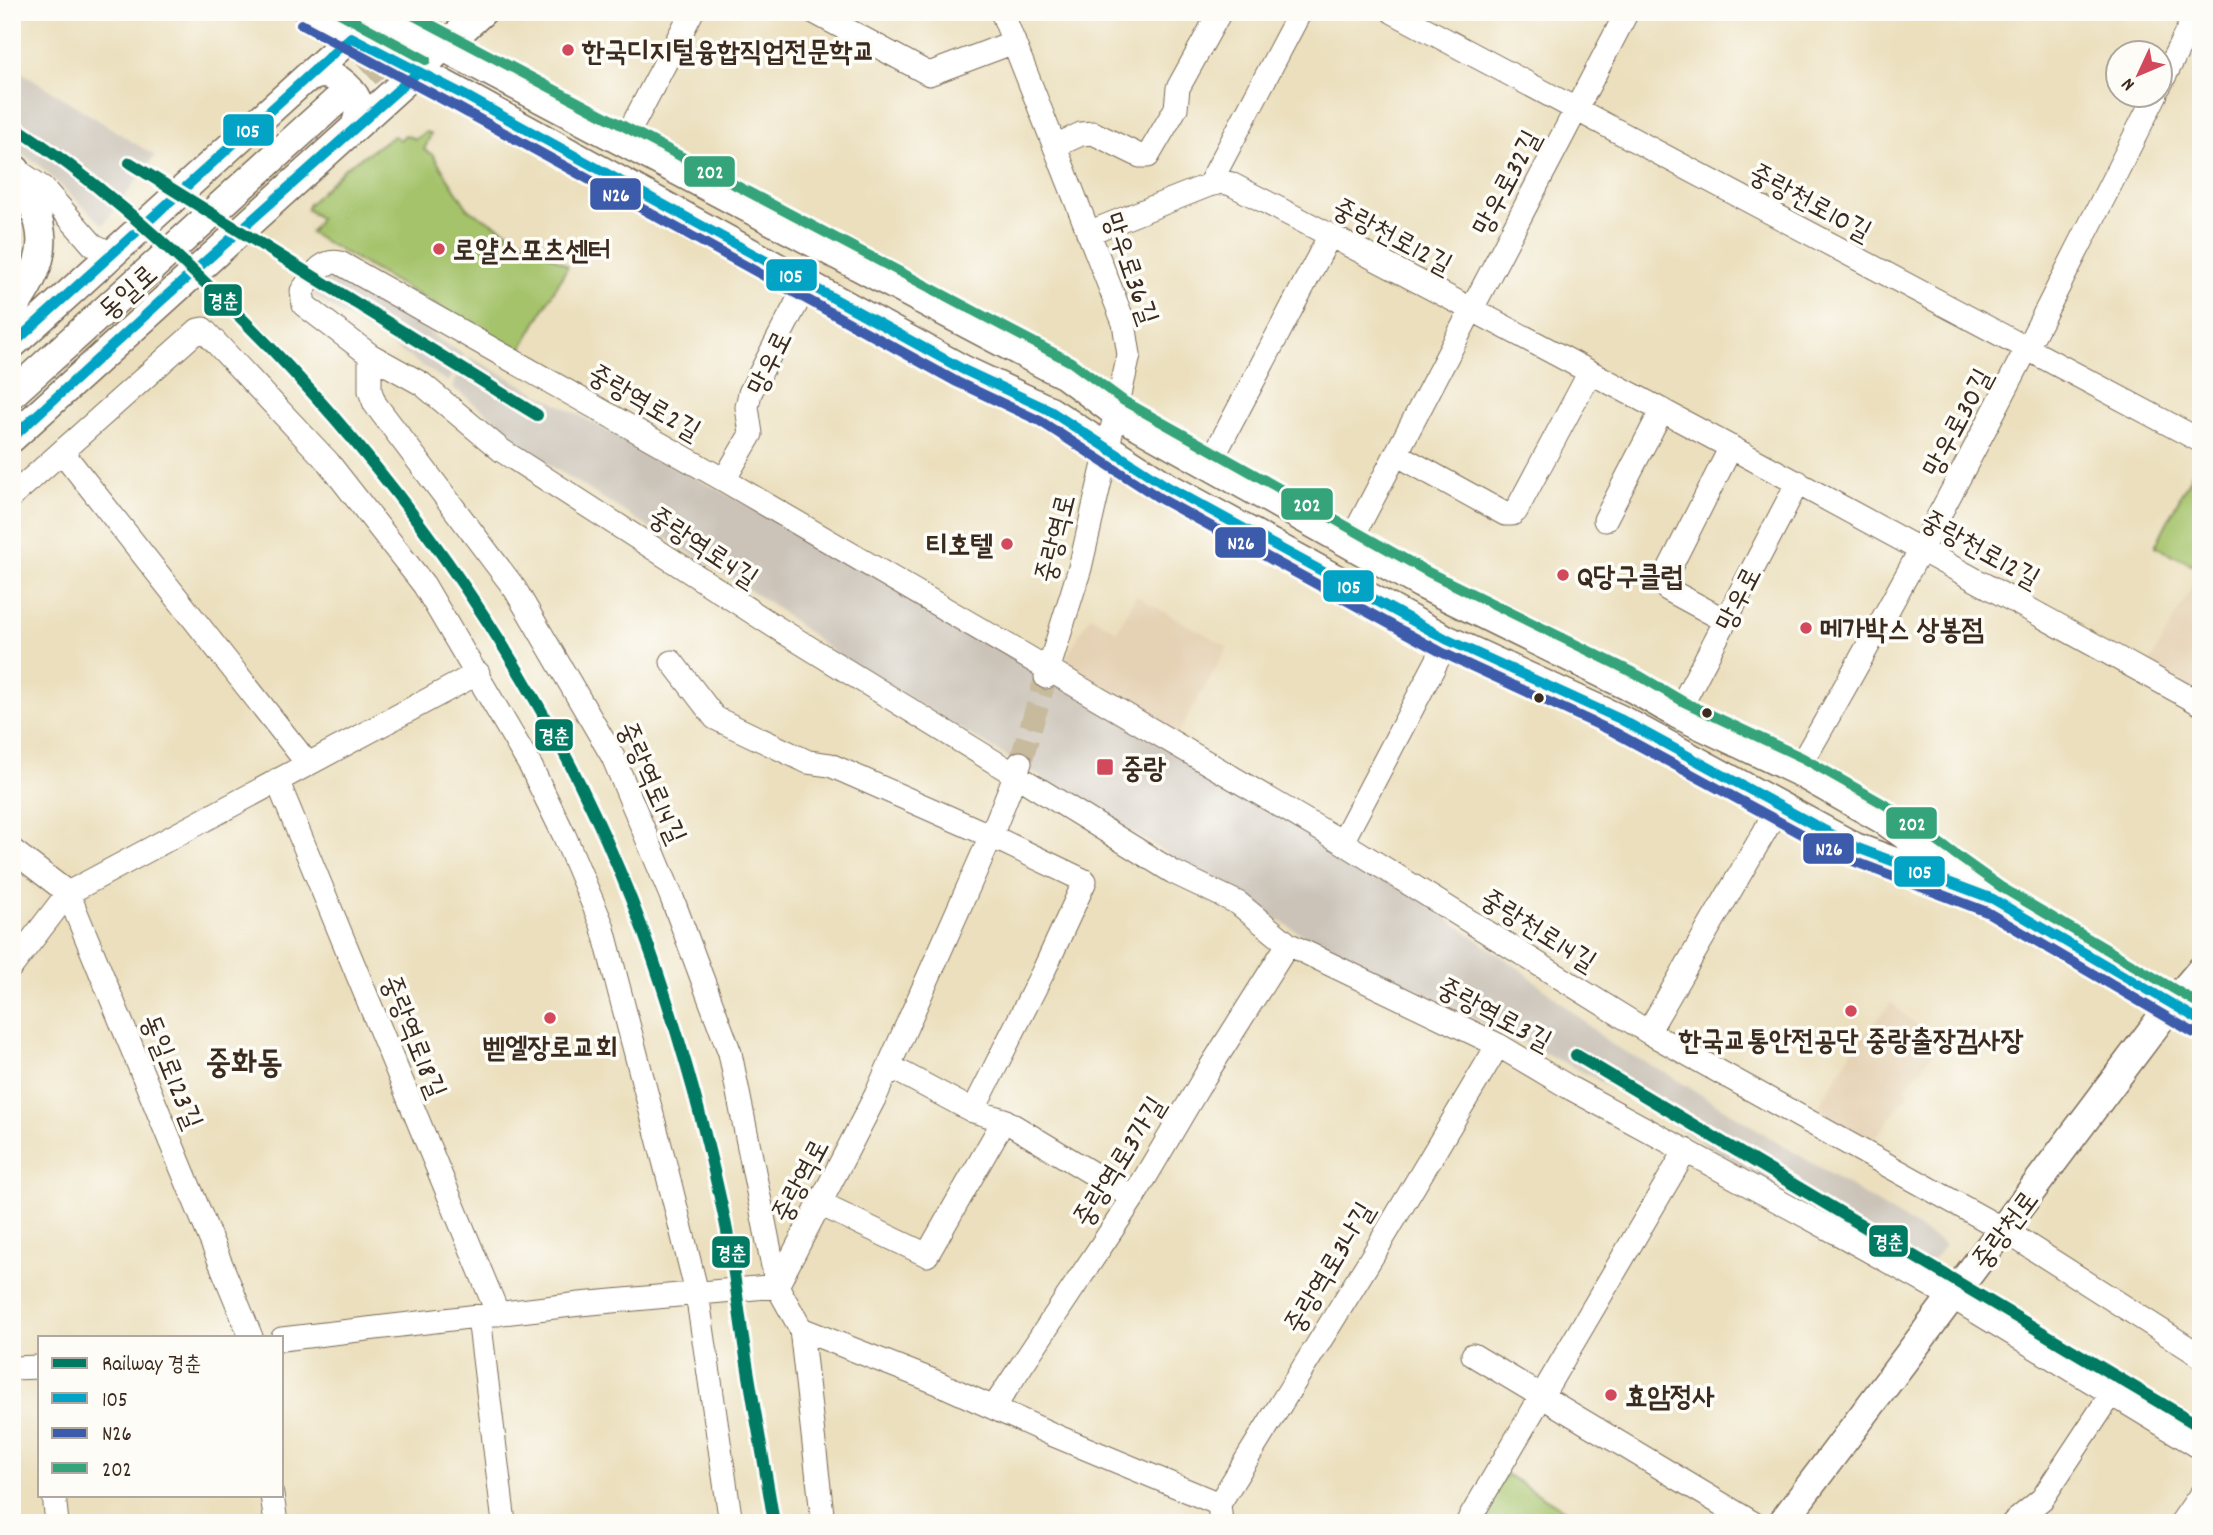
<svg xmlns="http://www.w3.org/2000/svg" width="2213" height="1535" viewBox="0 0 2213 1535" font-family="Dekko,'Poor Story',sans-serif">
  <style>
    .built { fill: #e5d1b4 }
    .industrial { fill: #cbc3b8 }
    .park { fill: #a4c36a; stroke: #707644; stroke-width: 2 }
    .lines { fill: none; stroke-linecap: round; stroke-linejoin: round }
    .minor-tunnel { stroke: #c8bb9d; stroke-width: 23; stroke-dasharray: 23 11; stroke-linecap: butt }
    .major-tunnel { stroke: #c8bb9d; stroke-width: 28; stroke-dasharray: 28 14; stroke-linecap: butt }
    .minor-casing { stroke: #796956; stroke-width: 25 }
    .major-casing { stroke: #796956; stroke-width: 31 }
    .minor { stroke: #fff; stroke-width: 23 }
    .major { stroke: #fff; stroke-width: 28 }
    .bus-1-casing { stroke: #fdfcf7; stroke-width: 16 }
    .bus-2-casing { stroke: #fdfcf7; stroke-width: 16 }
    .bus-3-casing { stroke: #fdfcf7; stroke-width: 16 }
    .bus-1 { stroke: #03a3c5; stroke-width: 10 }
    .bus-2 { stroke: #3d5bab; stroke-width: 10 }
    .bus-3 { stroke: #35a47a; stroke-width: 10 }
    .rail-1-casing { stroke: #fdfcf7; stroke-width: 18 }
    .rail-1 { stroke: #007a62; stroke-width: 12 }
    .poi-dot { fill: #d1495b; stroke: #fdfcf7; stroke-width: 2.5 }
    .bus-dot { fill: #3b2a1e; stroke: #fdfcf7; stroke-width: 2.5 }
    .labels { text-anchor: middle; stroke-width: 7; stroke-linejoin: round; paint-order: stroke }
    .poi-label { font-size: 28px; font-weight: bold; fill: #3b2a1e; stroke: #fdfcf7; text-anchor: start }
    .street-label { font-size: 28px; fill: #3b2a1e; stroke: #fdfcf7 }
    .quarter-label { font-size: 32px; font-weight: bold; fill: #3b2a1e; stroke: #fdfcf7 }
    .line-badge { stroke: #fdfcf7; stroke-width: 2.5 }
    .badge-label { font-size: 19px; text-anchor: middle; font-weight: bold; fill: #fff }
  </style>
  <rect width="100%" height="100%" fill="#fdfcf7"/>
  <filter id="ink" filterUnits="userSpaceOnUse"><feTurbulence type="fractalNoise" baseFrequency=".0143" numOctaves="2"/><feDisplacementMap in="SourceGraphic" scale="14" xChannelSelector="R" yChannelSelector="G"/><feConvolveMatrix kernelMatrix="1 2 1 2 8 2 1 2 1" color-interpolation-filters="sRGB"/></filter>
  <filter id="wash" filterUnits="userSpaceOnUse"><feTurbulence type="fractalNoise" baseFrequency=".00686" numOctaves="4" result="noise"/><feDisplacementMap in="SourceGraphic" scale="28" xChannelSelector="R" yChannelSelector="G"/><feGaussianBlur stdDeviation="1.57" result="paint"/><feColorMatrix in="noise" values="0 0 0 0 0 0 0 0 0 0 0 0 0 0 0 0 0 1.4 0 .05"/><feComposite in="paint" operator="in"/></filter>
  <g filter="url(#wash)">
    <rect width="100%" height="100%" fill="#ebdfbd"/>
    <!-- built -->
    <path class="built" d="M2199 574 2201 575V700L2146 670Z
      M1136 596 1228 647 1175 738 1059 670 1090 616 1117 631Z
      M1891 1003 1940 1045 1905 1087 1909 1092 1867 1150 1812 1119 1853 1049Z"/>
    <!-- industrial -->
    <path class="industrial" d="M12 66 155 156 103 225 37 163 12 149Z
      M333 271 466 356 448 382 312 295Z
      M470 357 878 575 1416 897 1524 972 1612 1045 1664 1072 1945 1245 1922 1274 1591 1076 1416 989 1365 972 833 652 773 605 502 435 505 426 452 387Z"/>
    <!-- park -->
    <path class="park" d="M426 132 431 134 424 150 433 155 468 209 568 266 519 353 310 233 320 219 307 209 308 205 346 167 394 136 400 140 405 135 415 139Z
      M2200 458 2201 459V569L2155 546Z
      M1506 1474 1585 1523H1476Z"/>
  </g>
  <g filter="url(#ink)">
    <g class="lines">
      <!-- minor-tunnel -->
      <path class="minor-tunnel" d="M1021 760 1046 677"/>
      <!-- major-tunnel -->
      <path class="major-tunnel" d="M335 102 435 12"/>
      <defs>
        <path id="minor" d="M814 12 929 74 1014 42
          M1002 12 1124 323 1129 355 1080 568 1046 677
          M1393 12 2201 441
          M2160 85 2197 12
          M623 143 692 12
          M1055 146 1081 134 1093 133 1140 156H1148L1176 108 1178 88 1220 12
          M15 169 43 188 93 245 112 254
          M1209 185 1300 12
          M1088 233 1209 185 1223 182 1231 184C1557 352 1880 526 2201 704
          M370 355V391L375 404 515 589 613 757 672 898 730 1053 777 1286 801 1329 823 1523
          M63 453 307 763
          M1396 454 1505 514H1512L1516 511 1590 372
          M1209 465 1330 235
          M724 480 751 434 747 407 750 393 807 283
          M12 496 198 330 203 329 328 462 424 585 531 767 564 835 602 925 667 1172 697 1293 731 1523
          M1605 520 1662 410
          M1349 544 1627 12
          M1726 621 1667 589 1663 581 1731 447
          M672 662 715 718 808 762 830 765 991 836 1085 881 1044 970 973 1111
          M1677 714 1798 482
          M1797 771C1925 550 2041 323 2156 94
          M277 780 498 1314
          M1342 842 1448 640
          M12 850 68 893 251 1337
          M12 966 68 893 478 673
          M1648 1032 1765 831 1778 804
          M889 1066 973 1111 1004 1120 1133 1198
          M820 1204 927 1255 1004 1120
          M479 1317 504 1523
          M801 1329 936 1382 1056 1436 1219 1504
          M282 1339 580 1304 777 1286 876 1095 991 836 1020 763
          M1473 1355 1753 1523
          M2201 1356 2004 1230 1648 1032 1342 842 1048 669 724 480 340 263C321 258 312 278 302 291L304 305 370 355 422 384 501 450 774 626 1173 872 1238 903 1288 944 1498 1045 1572 1089 1848 1239 1952 1297 2201 1448
          M12 1368 40 1367
          M994 1407 1133 1198 1205 1076 1288 944
          M54 1495 57 1523
          M272 1495 276 1523
          M1221 1523 1219 1504 1373 1255 1498 1045
          M1467 1523 1686 1150
          M2013 1523 2042 1499 2112 1393
          M2181 1523 2201 1494"/>
        <path id="major" d="M308 12 466 96 964 370 1047 409 1168 487 1448 640 1620 719 1855 847 1959 886
          M377 12 1049 367 1065 375 1116 413 1421 584 1634 689 1677 714 1797 771 1882 819 1993 899 2201 1021
          M306 79C312 77 317 74 322 74 337 74 356 92 359 106 360 113 357 120 355 127
          M12 311C53 251 48 231 16 170
          M12 345 363 26
          M12 394 335 102
          M12 438 482 12
          M1782 1523 2171 1005 2201 970"/>
      </defs>
      <!-- minor casing -->
      <use href="#minor" class="minor-casing"/>
      <!-- major casing -->
      <use href="#major" class="major-casing"/>
      <!-- minor -->
      <use href="#minor" class="minor"/>
      <!-- major -->
      <use href="#major" class="major"/>
      <defs>
        <path id="bus-1" d="M12 345 351 37 466 96 964 370 1047 409 1168 487 1448 640 1620 719 1855 847 1993 899 2201 1021
          M12 438 163 299 418 72"/>
        <path id="bus-2" d="M301 24 459 108 957 382 1040 421 1161 499 1441 652 1614 732 1848 859 1987 912 2194 1033"/>
        <path id="bus-3" d="M338 12 426 60
          M407 12 1071 362 1124 401 1428 572 1640 676 1684 702 1803 758 1889 807 2001 887 2201 1005"/>
      </defs>
      <!-- bus-1 casing -->
      <use href="#bus-1" class="bus-1-casing"/>
      <!-- bus-2 casing -->
      <use href="#bus-2" class="bus-2-casing"/>
      <!-- bus-3 casing -->
      <use href="#bus-3" class="bus-3-casing"/>
      <!-- bus-1 -->
      <use href="#bus-1" class="bus-1"/>
      <!-- bus-2 -->
      <use href="#bus-2" class="bus-2"/>
      <!-- bus-3 -->
      <use href="#bus-3" class="bus-3"/>
      <defs>
        <path id="rail-1" d="M12 125C91 176 161 239 228 305 421 494 580 729 663 989 687 1064 709 1143 725 1221 734 1264 738 1308 745 1351 754 1409 765 1466 774 1523
          M130 163 537 415
          M1576 1055 2201 1427"/>
      </defs>
      <!-- rail-1 casing -->
      <use href="#rail-1" class="rail-1-casing"/>
      <!-- rail-1 -->
      <use href="#rail-1" class="rail-1"/>
    </g>
  </g>
  <!-- markers -->
  <g class="poi-dot">
    <circle cx="568" cy="50" r="7"/>
    <circle cx="439" cy="249" r="7"/>
    <circle cx="1007" cy="544" r="7"/>
    <circle cx="1563" cy="575" r="7"/>
    <circle cx="1806" cy="628" r="7"/>
    <rect x="1096" y="758" width="18" height="18" rx="3.5"/>
    <circle cx="1851" cy="1011" r="7"/>
    <circle cx="550" cy="1018" r="7"/>
    <circle cx="1611" cy="1395" r="7"/>
  </g>
  <g class="bus-dot">
    <circle cx="1539" cy="698" r="6"/>
    <circle cx="1707" cy="713" r="6"/>
  </g>
  <g class="labels">
    <!-- poi labels -->
    <g class="poi-label">
      <text x="582" y="60">한국디지털융합직업전문학교</text>
      <text x="453" y="259">로얄스포츠센터</text>
      <text x="993" y="554" text-anchor="end">티호텔</text>
      <text x="1577" y="585">Q당구클럽</text>
      <text x="1820" y="638">메가박스 상봉점</text>
      <text x="1121" y="777">중랑</text>
      <text x="1851" y="1049" text-anchor="middle">한국교통안전공단 중랑출장검사장</text>
      <text x="550" y="1056" text-anchor="middle">벧엘장로교회</text>
      <text x="1625" y="1405">효암정사</text>
    </g>
    <!-- street labels -->
    <g class="street-label">
      <text transform="translate(1505 182) rotate(-62)" y="10">망우로32길</text>
      <text transform="translate(1811 201) rotate(28)" y="10">중랑천로10길</text>
      <text transform="translate(1393 235) rotate(28)" y="10">중랑천로12길</text>
      <text transform="translate(1132 268) rotate(71)" y="10">망우로36길</text>
      <text transform="translate(127 291) rotate(-42)" y="10">동일로</text>
      <text transform="translate(768 362) rotate(-64)" y="10">망우로</text>
      <text transform="translate(645 401) rotate(30)" y="10">중랑역로2길</text>
      <text transform="translate(1956 422) rotate(-62)" y="10">망우로30길</text>
      <text transform="translate(1054 538) rotate(-76)" y="10">중랑역로</text>
      <text transform="translate(704 546) rotate(33)" y="10">중랑역로4길</text>
      <text transform="translate(1981 548) rotate(29)" y="10">중랑천로12길</text>
      <text transform="translate(1737 598) rotate(-63)" y="10">망우로</text>
      <text transform="translate(653 782) rotate(66)" y="10">중랑역로14길</text>
      <text transform="translate(1539 929) rotate(32)" y="10">중랑천로14길</text>
      <text transform="translate(1495 1013) rotate(28)" y="10">중랑역로3길</text>
      <text transform="translate(415 1036) rotate(68)" y="10">중랑역로18길</text>
      <text transform="translate(173 1071) rotate(68)" y="10">동일로123길</text>
      <text transform="translate(1118 1161) rotate(-58)" y="10">중랑역로3가길</text>
      <text transform="translate(799 1180) rotate(-62)" y="10">중랑역로</text>
      <text transform="translate(2004 1229) rotate(-53)" y="10">중랑천로</text>
      <text transform="translate(1328 1267) rotate(-59)" y="10">중랑역로3나길</text>
    </g>
    <!-- quarter labels -->
    <g class="quarter-label">
      <text x="244" y="1072">중화동</text>
    </g>
  </g>
  <g class="line-badge">
    <rect x="222" y="113" width="53" height="34" rx="7" fill="#03a3c5"/>
    <rect x="683" y="155" width="53" height="33" rx="7" fill="#35a47a"/>
    <rect x="589" y="177" width="53" height="34" rx="7" fill="#3d5bab"/>
    <rect x="765" y="258" width="53" height="34" rx="7" fill="#03a3c5"/>
    <rect x="203" y="283" width="40" height="34" rx="7" fill="#007a62"/>
    <rect x="1280" y="487" width="54" height="34" rx="7" fill="#35a47a"/>
    <rect x="1214" y="526" width="53" height="33" rx="7" fill="#3d5bab"/>
    <rect x="1322" y="569" width="53" height="34" rx="7" fill="#03a3c5"/>
    <rect x="534" y="718" width="40" height="34" rx="7" fill="#007a62"/>
    <rect x="1885" y="806" width="53" height="34" rx="7" fill="#35a47a"/>
    <rect x="1802" y="832" width="53" height="33" rx="7" fill="#3d5bab"/>
    <rect x="1893" y="855" width="53" height="33" rx="7" fill="#03a3c5"/>
    <rect x="1868" y="1224" width="41" height="34" rx="7" fill="#007a62"/>
    <rect x="711" y="1235" width="40" height="34" rx="7" fill="#007a62"/>
  </g>
  <g class="badge-label">
    <text x="248" y="137">105</text>
    <text x="710" y="178">202</text>
    <text x="616" y="201">N26</text>
    <text x="791" y="282">105</text>
    <text x="223" y="307">경춘</text>
    <text x="1307" y="511">202</text>
    <text x="1241" y="549">N26</text>
    <text x="1349" y="593">105</text>
    <text x="554" y="742">경춘</text>
    <text x="1912" y="830">202</text>
    <text x="1829" y="855">N26</text>
    <text x="1920" y="878">105</text>
    <text x="1888" y="1248">경춘</text>
    <text x="731" y="1259">경춘</text>
  </g>
  <!-- margin -->
  <rect width="2213" height="1535" fill="none" stroke="#fdfcf7" stroke-width="42"/>
  <!-- legend -->
  <rect x="38" y="1336" width="245" height="161" fill="#fdfcf7" stroke="#afa8a0" stroke-width="2"/>
  <rect x="52" y="1358" width="35" height="10" fill="#007a62" stroke="#afa8a0" stroke-width="2"/>
  <text x="102" y="1370" font-size="21" fill="#3b2a1e">Railway 경춘</text>
  <rect x="52" y="1393" width="35" height="10" fill="#03a3c5" stroke="#afa8a0" stroke-width="2"/>
  <text x="102" y="1406" font-size="21" fill="#3b2a1e">105</text>
  <rect x="52" y="1428" width="35" height="10" fill="#3d5bab" stroke="#afa8a0" stroke-width="2"/>
  <text x="102" y="1440" font-size="21" fill="#3b2a1e">N26</text>
  <rect x="52" y="1463" width="35" height="10" fill="#35a47a" stroke="#afa8a0" stroke-width="2"/>
  <text x="102" y="1476" font-size="21" fill="#3b2a1e">202</text>
  <!-- north arrow -->
  <g transform="translate(2139 74) rotate(226)"><circle r="33" fill="#fdfcf7" stroke="#afa8a0" stroke-width="2"/>
  <path d="M0-5L12 26L0 18L-12 26Z" fill="#d1495b"/>
  <text y="-10" font-size="19" font-weight="bold" text-anchor="middle" fill="#3b2a1e">N</text>
  </g>
</svg>
